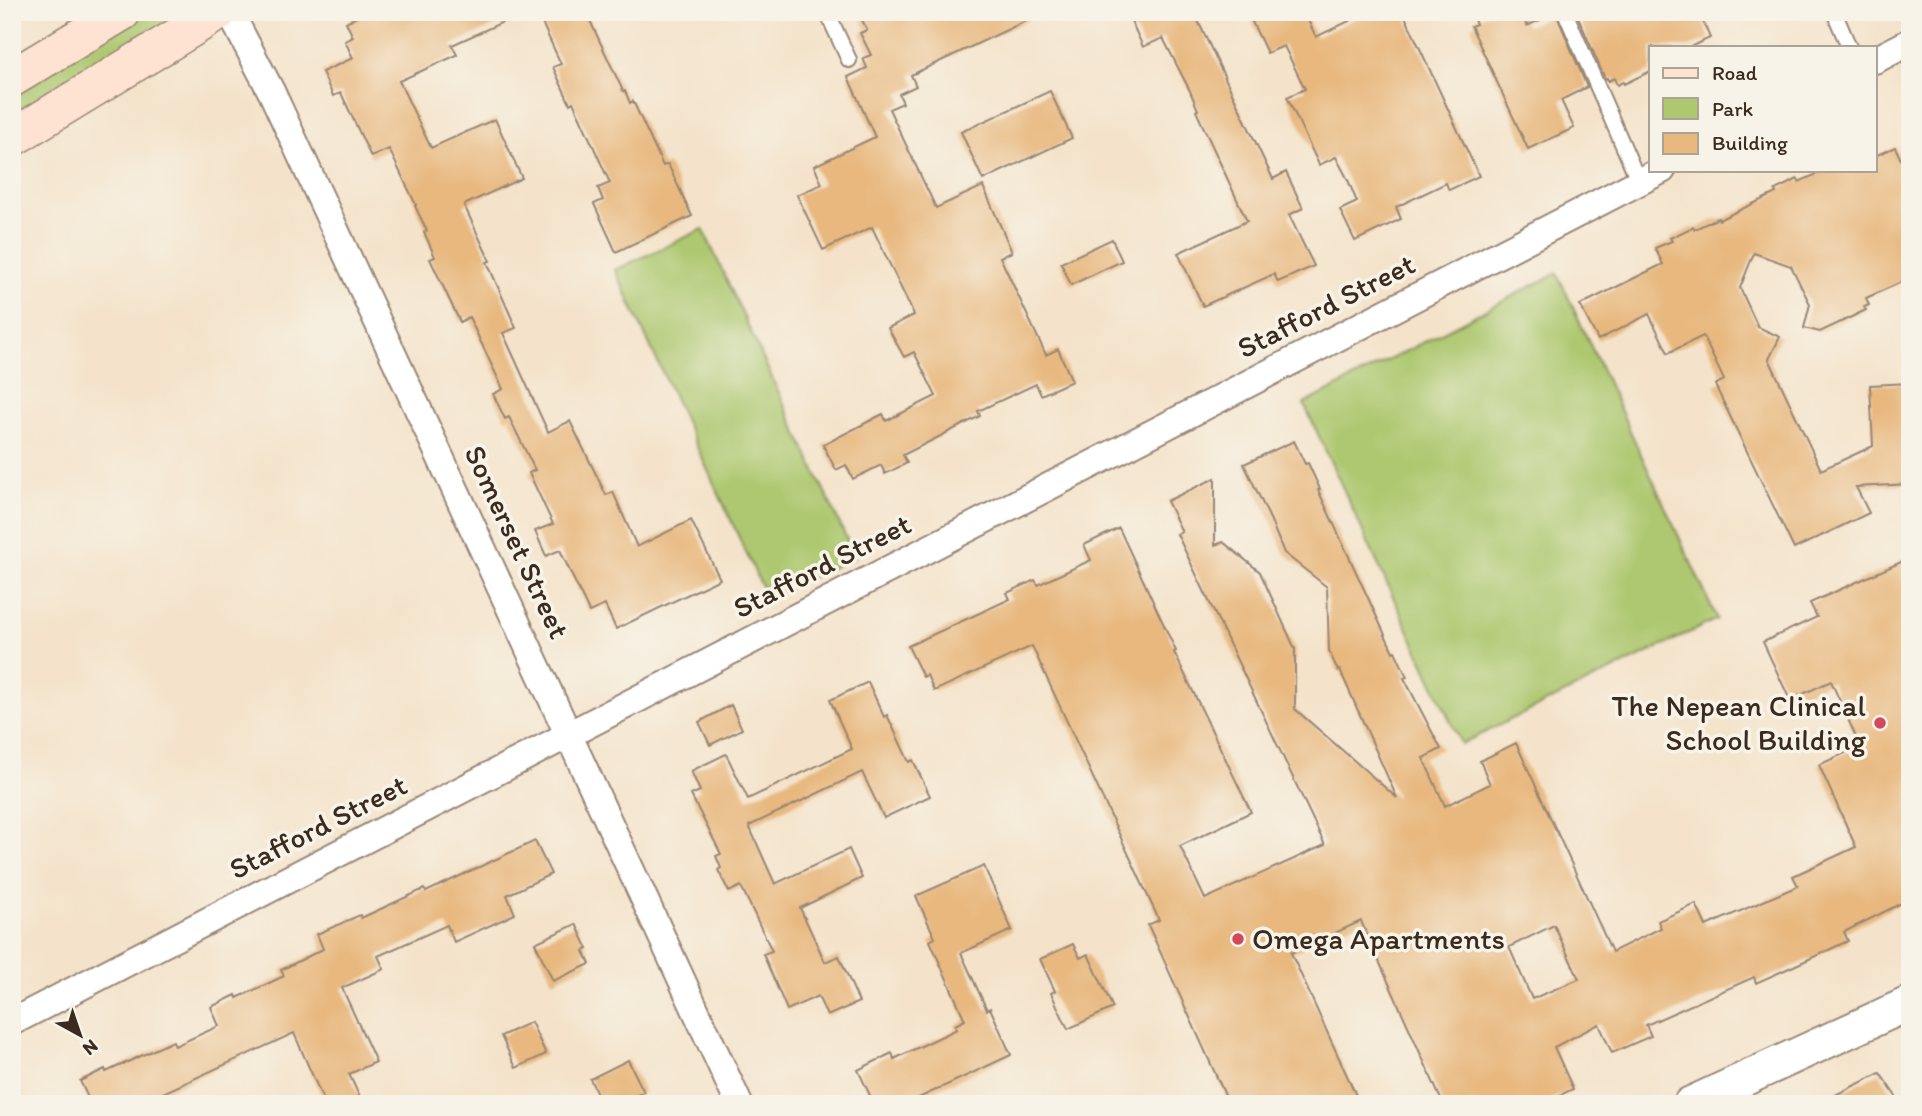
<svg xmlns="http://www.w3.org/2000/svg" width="1922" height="1116" viewBox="0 0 1922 1116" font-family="Itim,sans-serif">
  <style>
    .green { fill: #adc86f; stroke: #747946; stroke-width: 2 }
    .building { fill: #e8b87e; fill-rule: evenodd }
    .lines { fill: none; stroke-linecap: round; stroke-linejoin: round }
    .service-casing { stroke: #988674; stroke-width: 18 }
    .minor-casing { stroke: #988674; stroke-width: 30 }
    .tertiary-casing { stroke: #988674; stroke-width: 37 }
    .secondary-casing { stroke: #988674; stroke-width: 40 }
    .service { stroke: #fff; stroke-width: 14 }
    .minor { stroke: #fff; stroke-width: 26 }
    .tertiary { stroke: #fff; stroke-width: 33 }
    .secondary { stroke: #fee3d2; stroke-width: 37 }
    .poi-dot { fill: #d1495b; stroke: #f7f3e8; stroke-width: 2.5 }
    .labels { text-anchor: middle; stroke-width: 7; stroke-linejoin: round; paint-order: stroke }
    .street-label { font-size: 30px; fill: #3b2a1e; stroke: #f7f3e8 }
    .poi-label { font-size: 30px; fill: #3b2a1e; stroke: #f7f3e8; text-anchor: end }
  </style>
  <rect width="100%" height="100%" fill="#f7f3e8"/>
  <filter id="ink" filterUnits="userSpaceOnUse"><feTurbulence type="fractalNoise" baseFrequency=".0143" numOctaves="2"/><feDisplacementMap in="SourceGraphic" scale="14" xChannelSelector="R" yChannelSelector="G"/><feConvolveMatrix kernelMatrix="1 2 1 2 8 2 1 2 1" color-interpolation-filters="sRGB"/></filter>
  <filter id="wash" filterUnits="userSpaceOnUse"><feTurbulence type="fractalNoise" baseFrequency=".00686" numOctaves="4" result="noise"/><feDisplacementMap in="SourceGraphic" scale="28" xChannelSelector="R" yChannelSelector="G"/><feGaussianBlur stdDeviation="1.57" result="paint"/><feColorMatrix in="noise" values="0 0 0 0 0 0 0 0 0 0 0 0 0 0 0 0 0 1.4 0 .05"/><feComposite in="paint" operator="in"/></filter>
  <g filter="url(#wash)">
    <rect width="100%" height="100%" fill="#f4e3ca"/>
    <!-- green -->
    <path class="green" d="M135 12H175V14L171 25 12 120V86Z
      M703 229 855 557 767 598 615 270Z
      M1557 273 1717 619 1461 744 1304 404Z"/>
    <g id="blocks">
      <!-- building -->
      <path class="building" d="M367 12H525L452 45 457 55 399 81 431 148 495 119 522 178 464 205 490 261 487 262 516 328 503 333 548 432 570 421 606 495 613 492 637 547 691 520 720 579 616 629 605 605 589 612 560 550 546 556 535 531 553 524 529 473 535 470 509 417 505 419 493 394 503 389 469 317 460 322 430 259 435 257 424 232 427 231 415 206 416 205 389 149 371 157 341 93 333 96 322 72 353 58 345 41 353 37 346 22Z
        M537 12H586L623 91H625L630 103 633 101 663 166 668 164 692 216 616 252 594 204 603 200 598 188 610 183 573 102 570 104 553 67 561 64Z
        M858 12H1045L911 75 916 86 899 94 903 103 889 109 936 208 983 186 1012 252 1000 257 1046 355 1058 349 1072 381 1041 395 1036 384 978 411 980 416 903 455 907 463 885 474 881 465 853 479 846 465 836 470 823 445 883 414 886 421 936 396 914 352 904 357 888 328 914 315 872 227 823 250 797 195 822 184 814 166 875 137 848 77 867 68 863 58 871 55 860 33 867 30Z
        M1127 12H1218L1198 21 1273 179 1286 172 1303 208 1289 215 1314 266 1278 282 1274 274 1203 306 1178 253 1247 221 1196 111 1198 110 1190 91 1163 38 1143 47Z
        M1272 12H1304L1316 37 1368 12H1403L1479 176 1449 190 1446 183 1396 207 1401 219 1355 241 1340 210 1357 202 1348 180 1336 157 1319 165 1287 97 1305 89 1284 46 1267 53 1252 22Z
        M1491 12H1521L1527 26 1556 13 1587 87 1561 100 1574 128 1528 149 1471 26 1476 24 1474 20Z
        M1576 12H1699L1710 38 1690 47H1651V71L1624 84 1623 82 1617 85 1614 78 1608 81 1607 78 1605 79Z
        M1050 91 1072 138 983 180 961 132Z
        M1895 147 1903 164 1910 161V278L1866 298 1869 305 1864 307 1866 310 1820 332 1804 328 1810 304 1791 266 1754 253 1740 288 1758 327 1780 337 1769 359 1821 470 1873 446 1870 385 1910 383V484L1856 487 1869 513 1794 549 1715 385 1724 380 1703 336 1668 353 1649 314 1598 340 1580 305 1663 264 1655 248 1672 241 1670 238 1693 227 1695 229 1718 218 1719 220 1776 193 1775 190 1798 179 1799 182 1826 170H1875V156Z
        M1112 239 1122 261 1071 285 1061 263Z
        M1294 441 1305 464 1308 463 1320 489 1318 490 1393 652 1395 651 1407 677 1404 678 1441 749 1423 758 1445 806 1490 784 1480 761 1516 743 1612 952 1661 928 1658 921 1696 904 1706 926 1798 886 1793 876 1856 847 1819 765 1860 746 1831 681 1790 700 1763 642 1817 617 1810 603 1910 558V899L1844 932 1848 941 1807 960 1756 983 1754 977 1646 1025 1651 1036 1612 1053 1599 1024 1554 1047 1573 1089 1541 1104H1443L1361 921 1291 953 1360 1104H1229L1148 925 1159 920 1032 646 934 691 927 675 923 677 908 646 1010 599 1007 593 1035 580 1038 585 1091 560 1084 545 1119 528 1176 651 1174 652 1251 812 1180 846 1205 899 1325 845 1177 534 1182 532 1167 501 1215 478V545L1223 542 1260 572 1295 649V709L1397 798 1340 670 1338 671 1329 651 1327 587 1284 553 1271 521 1244 464ZM1554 925 1579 979 1532 999 1509 947Z
        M868 682 884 717 887 715 909 762 913 760 930 796 884 818 862 772 749 826 775 884 849 849 862 878 800 908 825 962 839 956 859 1002 827 1016 818 996 787 1010 763 954 772 951 741 886 729 892 718 870 721 868 716 856 721 854 691 795 700 791 691 771 726 754 748 799 852 749 830 700Z
        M731 705 742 729 710 745 699 722Z
        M535 841 551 874 507 895 515 914 454 942 447 925 378 956 384 969 342 988 376 1062 349 1074 363 1104H325L294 1033 139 1104H91L80 1081 105 1069 106 1072 173 1041 175 1046 219 1026 211 1007 236 995 237 998 284 976 281 970 323 949 317 934 360 915 361 918 424 889 426 892Z
        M984 866 1012 930 961 953 987 1010 990 1008 1011 1055 906 1104H874L858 1070 892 1053 894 1059 957 1029 955 1025 965 1020 930 941 935 938 916 896Z
        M576 924 588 949 584 951 590 964 553 981 535 943Z
        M1073 944 1080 958 1088 954 1113 1008 1068 1029 1051 993 1055 991 1040 959Z
        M531 1022 546 1054 516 1068 501 1036Z
        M628 1060 644 1092 637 1095 641 1104H602L590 1079Z
        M1880 1073 1901 1104H1817Z"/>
    </g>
  </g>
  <g filter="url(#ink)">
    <use href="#blocks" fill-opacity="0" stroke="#988674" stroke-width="2"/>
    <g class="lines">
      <defs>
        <path id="service" d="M827 12 849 60
          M1565 12 1639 182
          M1834 12 1849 47"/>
        <path id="minor" d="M228 12 235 22 272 93 739 1104
          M1875 60 1910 42
          M12 1022 1662 170"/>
        <path id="tertiary" d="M1690 1104 1910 1003"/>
        <path id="secondary" d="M12 78 122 12
          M12 138 218 12"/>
      </defs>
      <!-- service casing -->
      <use href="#service" class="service-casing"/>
      <!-- minor casing -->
      <use href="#minor" class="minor-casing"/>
      <!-- tertiary casing -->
      <use href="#tertiary" class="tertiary-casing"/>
      <!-- secondary casing -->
      <use href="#secondary" class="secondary-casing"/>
      <!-- service -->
      <use href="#service" class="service"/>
      <!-- minor -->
      <use href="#minor" class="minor"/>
      <!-- tertiary -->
      <use href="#tertiary" class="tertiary"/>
      <!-- secondary -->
      <use href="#secondary" class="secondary"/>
    </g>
  </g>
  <!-- markers -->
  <g class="poi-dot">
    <circle cx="1880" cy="723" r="7"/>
    <circle cx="1238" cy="939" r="7"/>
  </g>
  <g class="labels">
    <!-- street labels -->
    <g class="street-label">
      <text transform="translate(1326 306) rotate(-27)" y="10">Stafford Street</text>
      <text transform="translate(517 542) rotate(65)" y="10">Somerset Street</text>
      <text transform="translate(822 566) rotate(-27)" y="10">Stafford Street</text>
      <text transform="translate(318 827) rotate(-27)" y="10">Stafford Street</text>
    </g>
    <!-- poi labels -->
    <g class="poi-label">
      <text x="1866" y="716">The Nepean Clinical<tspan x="1866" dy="34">School Building</tspan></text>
      <text x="1252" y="949" text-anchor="start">Omega Apartments</text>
    </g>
  </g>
  <!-- margin -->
  <rect width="1922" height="1116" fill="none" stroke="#f7f3e8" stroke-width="42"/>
  <!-- legend -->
  <rect x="1649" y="46" width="228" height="126" fill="#f7f3e8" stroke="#aca397" stroke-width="2"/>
  <rect x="1663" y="68" width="35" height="10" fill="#fee3d2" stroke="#aca397" stroke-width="2"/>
  <text x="1712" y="80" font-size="21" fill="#3b2a1e">Road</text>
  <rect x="1663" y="98" width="35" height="21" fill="#adc86f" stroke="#aca397" stroke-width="2"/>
  <text x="1712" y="116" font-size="21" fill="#3b2a1e">Park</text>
  <rect x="1663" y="133" width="35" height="21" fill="#e8b87e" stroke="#aca397" stroke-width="2"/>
  <text x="1712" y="150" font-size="21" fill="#3b2a1e">Building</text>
  <!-- north arrow -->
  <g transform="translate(80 1035) rotate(140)" stroke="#f7f3e8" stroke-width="5" paint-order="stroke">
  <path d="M0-5L12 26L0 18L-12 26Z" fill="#3b2a1e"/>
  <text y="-10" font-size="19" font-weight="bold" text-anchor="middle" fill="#3b2a1e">N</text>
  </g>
</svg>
